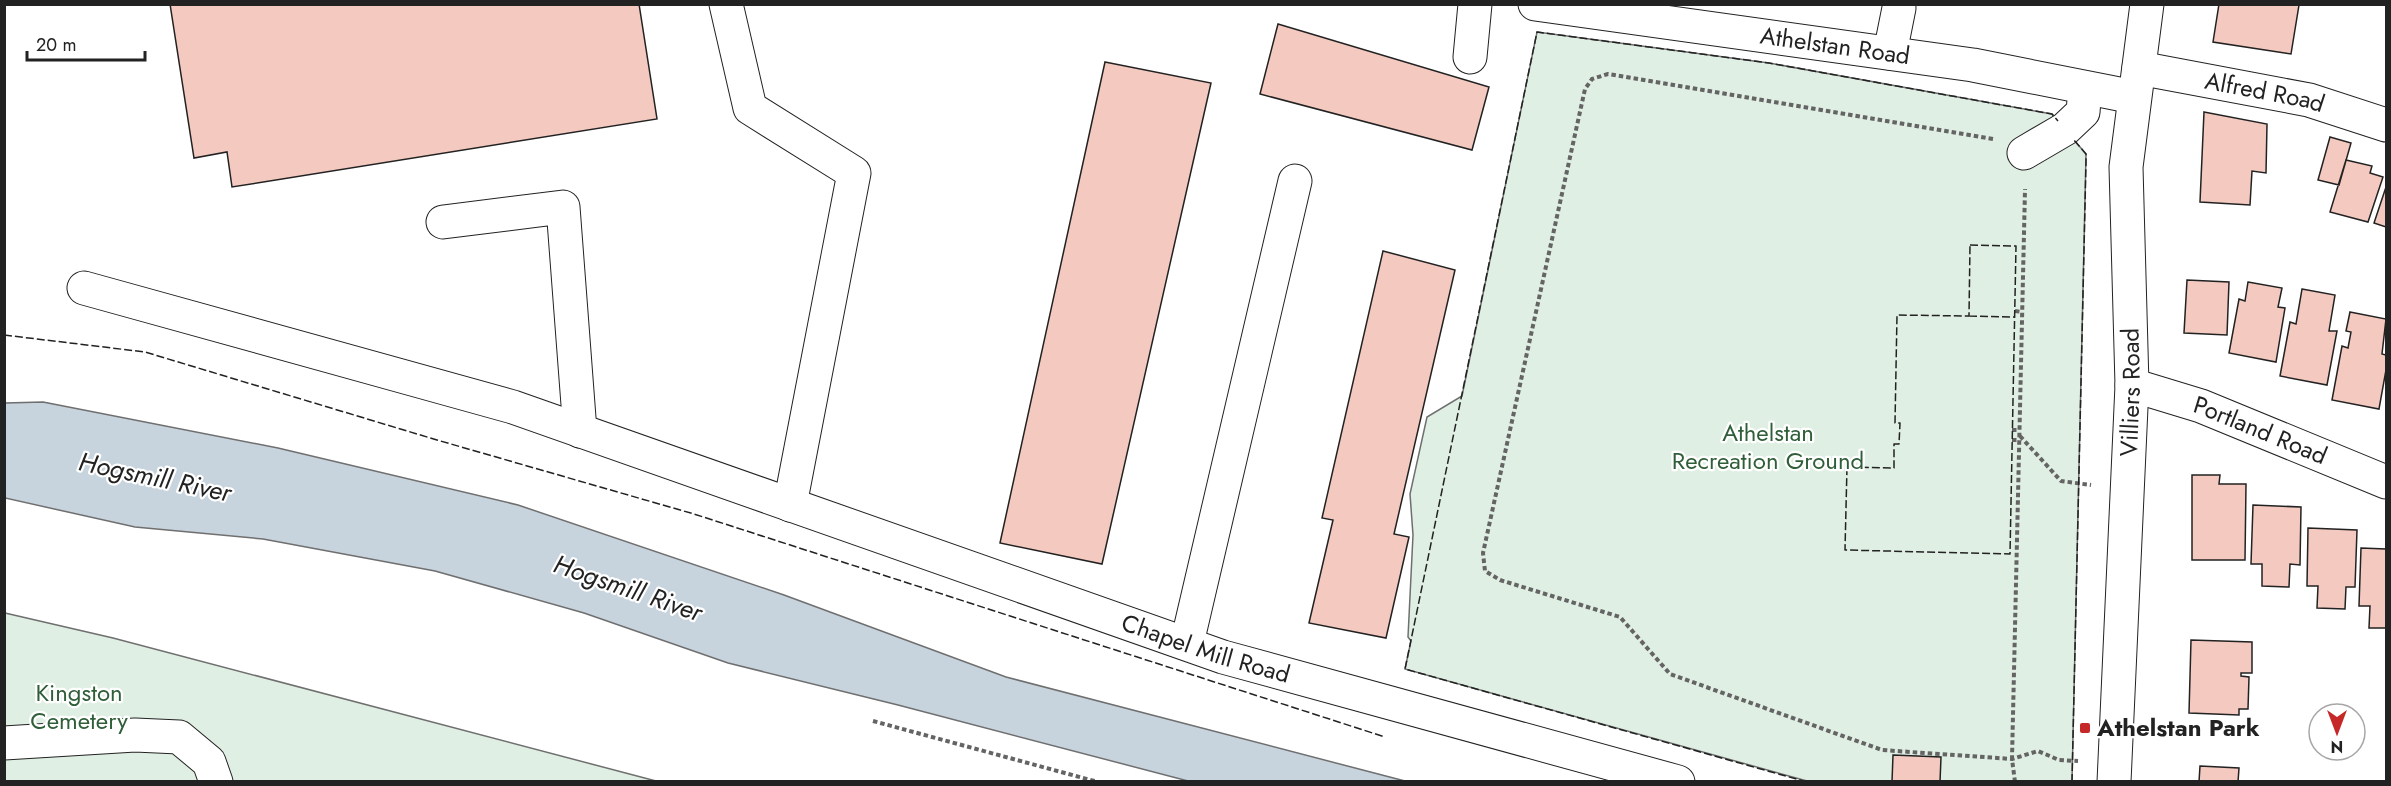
<svg xmlns="http://www.w3.org/2000/svg" width="2391" height="786" viewBox="0 0 2391 786" font-family="Jost,sans-serif">
  <style>
    .green { fill: #e0efe3; stroke: #6f6f6f; stroke-width: 1.5 }
    .water { fill: #c7d3dd; stroke: #6f6f6f; stroke-width: 1.5 }
    .building { fill: #f3c9c0; stroke: #222; stroke-width: 1.5 }
    .lines { fill: none; stroke-linecap: round; stroke-linejoin: round }
    .minor-casing { stroke: #222; stroke-width: 35 }
    .path { stroke: #646464; stroke-width: 4; stroke-dasharray: 4.5 3; stroke-linecap: butt }
    .minor { stroke: #fff; stroke-width: 33 }
    .fence { stroke: #222; stroke-width: 1.5; stroke-dasharray: 8 3; stroke-linecap: butt }
    .poi-dot { fill: #c62828; stroke: #fff; stroke-width: 2 }
    .labels { text-anchor: middle; stroke-width: 4.5; stroke-linejoin: round; paint-order: stroke }
    .street-label { font-size: 24px; fill: #222; stroke: #fff }
    .park-label { font-size: 24px; fill: #2f5e38; stroke: #fff }
    .poi-label { font-size: 24px; font-weight: bold; fill: #222; stroke: #fff; text-anchor: start }
    .water-label { font-size: 26px; font-style: italic; fill: #222; stroke: #fff }
  </style>
  <rect width="100%" height="100%" fill="#fff"/>
  <!-- green -->
  <path class="green" d="M1537 32 1769 63 2052 114 2086 154 2072 781H1807L1405 669 1411 641 1408 637 1413 535 1410 494 1427 417 1462 396Z
    M5 613 113 638 656 781 5 782Z"/>
  <!-- water -->
  <path class="water" d="M43 402 278 448 518 505 784 595 1006 677 1405 781H1188L898 705 728 663 584 613 435 571 263 539 135 527 5 498V403Z"/>
  <!-- building -->
  <path class="building" d="M170 4H639L657 119 232 187 227 152 194 158Z
    M2219 4 2299 5 2291 54 2213 42Z
    M1278 24 1489 87 1472 150 1260 94Z
    M1105 62 1211 83 1102 564 1000 543Z
    M2204 112 2267 124 2266 173 2252 171 2250 205 2200 202Z
    M2330 137 2351 143 2339 185 2318 180Z
    M2346 160 2372 166 2370 173 2383 177 2368 222 2330 212Z
    M2386 187V227L2374 223Z
    M1383 251 1455 270 1394 534 1409 537 1386 638 1309 623 1333 520 1322 518Z
    M2187 280 2229 282 2227 335 2184 333Z
    M2248 282 2282 288 2278 307 2285 308 2276 362 2229 353 2239 299 2245 301Z
    M2302 289 2335 295 2329 331H2337L2327 385 2280 376 2290 322 2296 324Z
    M2350 312 2386 319 2382 354 2386 355V370L2379 409 2332 400 2342 346 2348 348 2351 332 2346 331Z
    M2192 475H2220L2219 484H2246L2245 560H2192Z
    M2253 505 2301 507 2300 565 2290 564 2289 587 2262 586V564H2251Z
    M2308 528 2357 530 2355 587H2346L2345 609 2317 608 2318 586H2307Z
    M2361 548 2386 549V628H2369L2370 606H2359Z
    M2191 640 2252 642V673H2241V676L2249 677 2248 709H2239V715L2189 713Z
    M1893 755 1941 757 1940 782H1892Z
    M2200 766 2239 768 2238 782H2199Z"/>
  <g class="lines">
    <defs>
      <g id="minor">
        <path d="M726 4 750 108 854 173 790 505"/>
        <path id="s1" d="M1535 4 1973 65 2134 97"/>
        <path d="M1890 53 1899 8"/>
        <path d="M1470 57 1475 4"/>
        <path id="s2" d="M2139 68 2309 100 2386 125"/>
        <path d="M2024 153 2065 129 2083 112 2085 88"/>
        <path d="M443 222 563 207 580 431"/>
        <path id="s3" d="M84 288 513 407 1223 657 1678 782"/>
        <path id="s4" d="M2132 385 2201 406 2386 482"/>
        <path d="M1187 643 1295 181"/>
        <path d="M4 743 135 735 179 737 209 762 216 782"/>
        <path id="s5" d="M2114 782 2132 385 2126 167 2147 4"/>
      </g>
    </defs>
    <!-- minor casing -->
    <use href="#minor" class="minor-casing"/>
    <!-- path -->
    <path class="path" d="M1993 139 1608 74 1592 79 1585 89 1483 553 1485 571 1500 580 1620 617 1670 674 1882 750 2012 759 2038 751 2059 760 2078 761
      M2015 311 2022 312
      M2012 430H2019
      M2020 436 2061 481 2091 485
      M2012 440H2019
      M873 721 1098 782
      M2015 782 2012 759 2025 189"/>
    <!-- minor -->
    <use href="#minor" class="minor"/>
    <!-- fence -->
    <path class="fence" d="M1970 245 2016 246 2010 554 1845 550 1847 467 1894 468V444H1899L1900 423H1895L1897 315 1969 316Z
      M1969 316 2015 317
      M4 335 145 352 437 440 694 514 1385 737
      M1807 782 1405 669 1537 32 1769 63 2052 114 2058 121
      M2072 782 2086 162V154L2073 139"/>
  </g>
  <!-- markers -->
  <rect class="poi-dot" x="2079" y="722" width="12" height="12" rx="3"/>
  <g class="labels">
    <!-- street labels -->
    <g class="street-label">
      <text dy="8" stroke="none"><textPath href="#s1" startOffset="303">Athelstan Road</textPath></text>
      <text dy="8" stroke="none"><textPath href="#s2" startOffset="128">Alfred Road</textPath></text>
      <text dy="8" stroke="none"><textPath href="#s5" startOffset="390">Villiers Road</textPath></text>
      <text dy="8" stroke="none"><textPath href="#s4" startOffset="136">Portland Road</textPath></text>
      <text dy="8" stroke="none"><textPath href="#s3" startOffset="1179">Chapel Mill Road</textPath></text>
    </g>
    <!-- park labels -->
    <g class="park-label">
      <text x="1768" y="441">Athelstan<tspan x="1768" dy="28">Recreation Ground</tspan></text>
      <text x="79" y="701">Kingston<tspan x="79" dy="28">Cemetery</tspan></text>
    </g>
    <!-- poi labels -->
    <g class="poi-label">
      <text x="2097" y="736">Athelstan Park</text>
    </g>
    <!-- water labels -->
    <g class="water-label">
      <text transform="translate(155 477) rotate(12)" y="9">Hogsmill River</text>
      <text transform="translate(628 588) rotate(19)" y="9">Hogsmill River</text>
    </g>
  </g>
  <!-- border -->
  <rect width="2391" height="786" fill="none" stroke="#222222" stroke-width="12"/>
  <!-- north arrow -->
  <g transform="translate(2337 732) rotate(180)"><circle r="28" fill="#ffffff" stroke="#a7a7a7" stroke-width="1.5"/>
  <path d="M0-4.5L10 22L0 15L-10 22Z" fill="#c62828"/>
  <text y="-9" font-size="16" font-weight="bold" text-anchor="middle" fill="#222222">N</text>
  </g>
  <!-- scale -->
  <path d="M27 51v9h118v-9" fill="none" stroke="#222222" stroke-width="3"/>
  <text x="36" y="51" font-size="18" fill="#222222" stroke="#ffffff" stroke-width="4.5" paint-order="stroke">20 m</text>
</svg>
